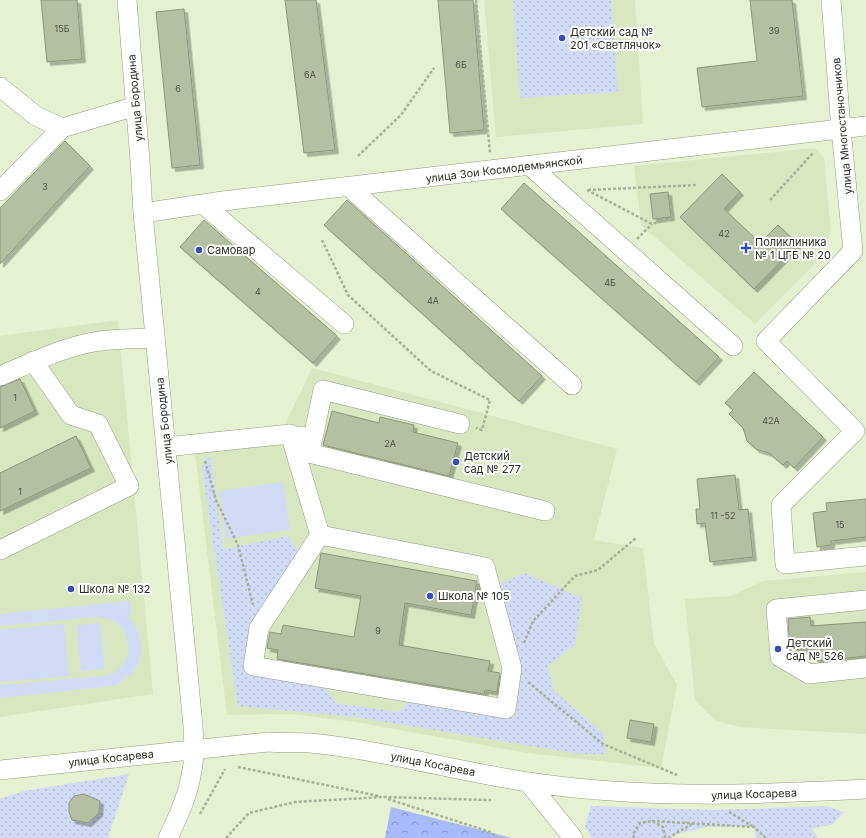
<svg xmlns="http://www.w3.org/2000/svg" width="866" height="838" viewBox="0 0 866 838" font-family="Inter,sans-serif">
  <style>
    .built { fill: #d9e7c0 }
    .grass { fill: url(#grass-dots) }
    .forest { fill: url(#forest-crowns) }
    .garden { fill: #d2dbf5 }
    .building { fill: #b5c0a2; stroke: #8c9779; filter: url(#shadow) }
    .lines { fill: none; stroke-linecap: round; stroke-linejoin: round }
    .minor-casing { stroke: #939d80; stroke-width: 20 }
    .path { stroke: #a9b399; stroke-width: 2.5; stroke-dasharray: 3 2; stroke-linecap: butt }
    .minor { stroke: #fff; stroke-width: 19 }
    .poi-dot { fill: #394cbf; stroke: #fff; stroke-width: 1.5 }
    .labels { text-anchor: middle; stroke-width: 4; stroke-linejoin: round; paint-order: stroke }
    .number-label { font-size: 9px; fill: #4e5444 }
    .poi-label { font-size: 11px; fill: #2c3024; stroke: #fff; text-anchor: start }
    .street-label { font-size: 11px; fill: #2c3024; stroke: #fff }
  </style>
  <defs>
    <pattern id="grass-dots" width="8" height="8" patternUnits="userSpaceOnUse"><rect width="8" height="8" fill="#d2dbf5"/><path d="M2 2h.1M6 6h.1" fill="none" stroke="#b4bcd2" stroke-width="1.8" stroke-linecap="round"/></pattern>
    <pattern id="forest-crowns" width="20" height="18" patternUnits="userSpaceOnUse"><rect width="20" height="18" fill="#a7bbfa"/><path d="M2 6a3 3 0 1 1 6 0M12 15a3 3 0 1 1 6 0" fill="none" stroke="#8898ca"/></pattern>
    <filter id="shadow"><feDropShadow dx="3.5" dy="3.5" stdDeviation="0" flood-color="#0004"/></filter>
  </defs>
  <rect width="100%" height="100%" fill="#e5f1d1"/>
  <!-- built -->
  <path class="built" d="M484 0H635L643 124 496 137Z
    M815 148 824 158 831 233 815 264 755 324 641 225 634 166Z
    M118 320 153 694 0 717V336Z
    M312 368 617 449 594 540 643 548 654 644 677 685 661 768 527 753 355 722 293 714 227 715 195 453 276 443Z
    M866 572V734L740 727 715 720 695 700 685 599 730 596 764 581Z"/>
  <!-- grass -->
  <path class="grass" d="M513 0H611L618 92 520 98Z
    M206 456 211 459 223 549 288 536 298 551 248 632 246 659 326 686 335 703 398 712 411 699 514 718 513 638 499 584 524 573 582 598 575 645 548 666 554 691 603 733 606 754H580L355 717 238 706 202 468Z
    M129 774 108 838H0V799L24 791Z
    M591 806 715 810 827 806 844 812 833 824 812 829 818 838H756L753 826 707 827 672 835V838H592L585 827Z"/>
  <!-- forest -->
  <path class="forest" d="M391 807 512 838H385Z"/>
  <!-- garden -->
  <path class="garden" d="M283 482 290 530 226 539 219 491Z
    M130 601 131 615H127C150 640 145 674 112 686L0 698V685L105 676 113 673 121 667 126 659 129 650 127 640 123 630 117 623 108 619 96 617 0 626V614Z
    M100 623 105 669 81 671 77 625Z
    M64 624 69 676 0 682V630Z"/>
  <!-- building -->
  <path class="building" d="M41 0H77L82 59 47 62Z
    M285 0H316L335 150 304 153Z
    M438 0H473L484 130 450 133Z
    M750 0H792L803 96 702 107 697 68 757 61Z
    M184 9 200 165 172 168 156 12Z
    M65 141 90 166 0 264V208Z
    M722 174 740 192 724 209 760 243 778 225 798 244 754 289 680 217Z
    M524 183 719 357 696 382 501 209Z
    M668 192 671 217 653 219 650 194Z
    M347 200 542 376 519 401 324 225Z
    M204 220 337 336 313 363 180 247Z
    M754 372 823 437 794 468 787 461 783 465 769 453 756 449 747 441 743 428 729 414 733 410 725 403Z
    M20 379 35 411 0 428V387Z
    M332 411 379 423 380 417 414 425 413 432 458 443 449 476 323 445Z
    M76 436 91 468 0 511V473Z
    M735 475 739 510 748 509 753 557 710 562 705 523 697 524 696 509H700L697 479Z
    M866 499V537L831 541V545L817 547 813 513 827 511 826 503Z
    M321 553 477 581 471 615 405 603 399 645 490 661 488 671 500 673 497 692 485 690 484 694 277 659 278 650 267 648 270 632 281 634 283 625 354 637 361 596 315 588Z
    M810 617 811 626 866 622V656L816 661 814 648 790 650 788 619Z
    M630 720 654 724 651 742 627 738Z
    M84 794 100 801 99 813 88 823 72 820 69 812V803L74 796Z"/>
  <g class="lines">
    <defs>
      <path id="minor" d="M127 0 140 161 143 213 193 726C194 741 195 756 192 770 189 793 178 817 168 838
        M831 0 841 129 853 251 766 341 855 431 781 505 785 564 866 556
        M0 87 36 116 62 128 136 106
        M530 166 733 346
        M349 187 572 385
        M0 191 62 128
        M203 204 344 324
        M143 213 223 201 866 126
        M0 376C28 364 55 351 84 344 108 338 132 339 155 338
        M301 436 313 438 323 390 460 424
        M313 438 309 453 545 511
        M166 447 290 434 320 535 485 567 512 668 506 709 253 666 259 628 320 535
        M0 550 129 486 98 424 71 415 33 361
        M866 600 776 609 780 657 809 674 866 668
        M0 770 268 742C282 743 296 742 310 743 383 750 455 771 528 782 640 799 753 795 866 789
        M528 782 573 838"/>
    </defs>
    <!-- minor casing -->
    <use href="#minor" class="minor-casing"/>
    <!-- path -->
    <path class="path" d="M476 0 490 153
      M358 156 401 115 434 68
      M587 190 652 224 674 218
      M588 190 698 185
      M770 200 813 153
      M637 239 652 224
      M322 240 348 295 431 371 490 400 482 430 476 428
      M205 461 216 500 238 545 253 605
      M524 643 533 621 575 576 598 570 636 538
      M528 682 603 744 677 775
      M238 767 379 796
      M388 799 490 832 498 838
      M729 812 754 827
      M200 814 225 769
      M652 821 754 827 766 838
      M226 838 249 813 295 802 383 797 491 800
      M634 838 633 834 640 823 652 821 663 827 665 838
      M668 838 692 824"/>
    <!-- minor -->
    <use href="#minor" class="minor"/>
  </g>
  <!-- markers -->
  <g class="poi-dot">
    <circle cx="562" cy="38" r="4"/>
    <path d="M744 242h4v4h4v4h-4v4h-4v-4h-4v-4h4z"/>
    <circle cx="199" cy="250" r="4"/>
    <circle cx="456" cy="462" r="4"/>
    <circle cx="71" cy="589" r="4"/>
    <circle cx="430" cy="596" r="4"/>
    <circle cx="778" cy="649" r="4"/>
  </g>
  <g class="labels">
    <!-- number labels -->
    <g class="number-label">
      <text x="62" y="32">15Б</text>
      <text x="774" y="34">39</text>
      <text x="461" y="68">6Б</text>
      <text x="310" y="78">6А</text>
      <text x="178" y="92">6</text>
      <text x="45" y="190">3</text>
      <text x="724" y="237">42</text>
      <text x="610" y="286">4Б</text>
      <text x="258" y="295">4</text>
      <text x="433" y="304">4А</text>
      <text x="15" y="401">1</text>
      <text x="771" y="424">42А</text>
      <text x="390" y="447">2А</text>
      <text x="20" y="495">1</text>
      <text x="723" y="519">11 -52</text>
      <text x="840" y="528">15</text>
      <text x="378" y="634">9</text>
    </g>
    <!-- poi labels -->
    <g class="poi-label">
      <text x="570" y="36">Детский сад №<tspan x="570" dy="13">201 «Светлячок»</tspan></text>
      <text x="755" y="246">Поликлиника<tspan x="755" dy="13">№ 1 ЦГБ № 20</tspan></text>
      <text x="207" y="254">Самовар</text>
      <text x="464" y="460">Детcкий<tspan x="464" dy="13">сад № 277</tspan></text>
      <text x="79" y="593">Школа № 132</text>
      <text x="438" y="600">Школа № 105</text>
      <text x="786" y="647">Детcкий<tspan x="786" dy="13">сад № 526</tspan></text>
    </g>
    <!-- street labels -->
    <g class="street-label">
      <text transform="translate(135 98) rotate(-95)" y="4">улица Бородина</text>
      <text transform="translate(842 126) rotate(-95)" y="4">улица Многостаночников</text>
      <text transform="translate(504 169) rotate(-7)" y="4">улица Зои Космодемьянской</text>
      <text transform="translate(164 421) rotate(-96)" y="4">улица Бородина</text>
      <text transform="translate(111 758) rotate(-6)" y="4">улица Косарева</text>
      <text transform="translate(433 764) rotate(11)" y="4">улица Косарева</text>
      <text transform="translate(754 794) rotate(-2)" y="4">улица Косарева</text>
    </g>
  </g>
</svg>
